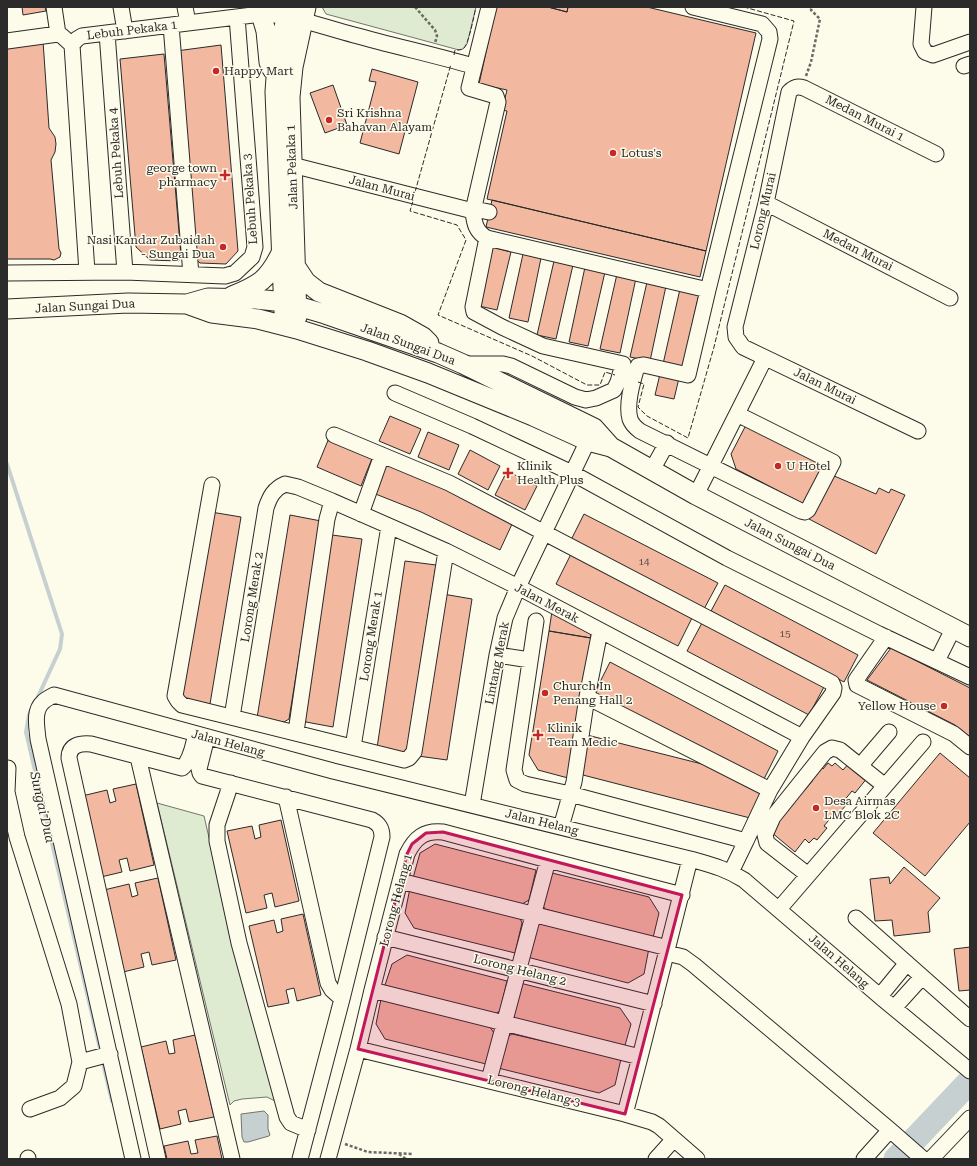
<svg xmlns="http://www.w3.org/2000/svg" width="977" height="1166" viewBox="0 0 977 1166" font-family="'Roboto Serif',serif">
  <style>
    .green { fill: #deebd1; stroke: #74746e }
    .water { fill: #c7d0d0; stroke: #74746e }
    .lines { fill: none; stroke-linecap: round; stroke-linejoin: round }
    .stream { stroke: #c7d0d0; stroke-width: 4 }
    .river { stroke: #c7d0d0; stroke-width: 25 }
    .building { fill: #f2b8a0; stroke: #2b2b2b }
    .minor-casing { stroke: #2b2b2b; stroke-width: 17 }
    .major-casing { stroke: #2b2b2b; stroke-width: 21 }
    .path { stroke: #6a6964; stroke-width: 2.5; stroke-dasharray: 3 2; stroke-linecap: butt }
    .minor { stroke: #fdfbea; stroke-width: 15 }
    .major { stroke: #fdfbea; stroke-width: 19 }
    .fence { stroke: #2b2b2b; stroke-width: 1; stroke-dasharray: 5 2; stroke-linecap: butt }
    .marked { fill: #c2185b; fill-opacity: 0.2; stroke: #c2185b; stroke-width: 3; stroke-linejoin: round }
    .poi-dot { fill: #c62828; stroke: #fdfbea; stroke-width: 1.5 }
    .labels { text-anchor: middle; stroke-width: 3; stroke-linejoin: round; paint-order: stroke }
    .number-label { font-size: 10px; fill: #5d4e48 }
    .street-label { font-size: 12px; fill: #2b2b2b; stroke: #fdfbea }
    .poi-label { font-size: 12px; fill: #2b2b2b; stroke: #fdfbea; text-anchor: start }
    .water-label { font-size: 13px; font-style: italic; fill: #2b2b2b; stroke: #fdfbea }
  </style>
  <rect width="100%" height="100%" fill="#fdfbea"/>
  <!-- green -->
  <path class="green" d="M322 7H476L467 44 463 49 459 50 326 14Z
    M157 803 204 816 234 946 275 1101 267 1097 242 1099 234 1101 230 1105Z"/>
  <!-- water -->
  <path class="water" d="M264 1111 268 1115V1129L270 1135 269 1136 248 1142H244L242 1137 241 1114Z"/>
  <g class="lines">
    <!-- stream -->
    <path class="stream" d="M7 464 62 634 60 649 36 701
      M31 711 29 715 26 732 101 1053
      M102 1059 112 1101"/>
    <!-- river -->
    <path class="river" d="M896 1159 970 1081"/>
  </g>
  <!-- building -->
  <path class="building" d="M22 7H45L46 11 23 15Z
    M496 7H548L567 12 568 7H647L756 33 706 251 487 199 507 111 502 110 507 90 479 84Z
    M548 7H568L567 12Z
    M43 41 49 128 55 137 56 144 55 152 51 160 59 249 61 253 60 257 54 260 50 259H7V47Z
    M221 45 238 251 226 264 200 263 193 257 176 51Z
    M164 54 181 256 179 261 150 260 136 247 120 59Z
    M372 69 418 82 399 154 360 143 376 82 369 81Z
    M333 85 347 125 325 133 310 93Z
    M492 200 706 251 700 277 486 227Z
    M492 247 511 252 497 310 479 306Z
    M523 254 541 258 528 322 509 318Z
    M554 261 573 265 556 339 537 335Z
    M585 267 605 272 588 346 569 342Z
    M617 274 636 278 620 353 600 349Z
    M647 282 666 286 650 361 630 357Z
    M680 289 699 294 682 369 663 364Z
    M660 374 679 378 674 399 655 395Z
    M390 416 421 429 410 454 379 441Z
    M746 425 819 463 822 469 804 504 736 469 731 454Z
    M428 432 459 445 449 470 418 457Z
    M329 438 373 456 361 486 317 467Z
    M470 450 500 466 488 490 458 474Z
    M389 463 440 484 513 522 500 550 421 512 373 493 384 466Z
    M507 471 537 486 525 510 495 495Z
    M832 475 876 494 879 488 889 493 891 489 905 495 876 554 809 519Z
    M211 512 241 517 210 704 185 699 180 692Z
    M584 514 718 583 704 609 571 540Z
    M290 515 321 521 289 719 284 722 257 718Z
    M332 535 362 539 333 727 306 722 303 718Z
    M571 554 693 616 678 646 556 584Z
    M405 561 436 565 407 749 401 754 377 748Z
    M725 585 858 655 844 682 711 611Z
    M443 594 472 599 447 760 418 756Z
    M552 611 591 632V638L549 631Z
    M703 621 825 685 809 715 687 651Z
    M549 631 591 638 568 778 538 770 529 755Z
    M891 648 970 688V737L955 725 867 680Z
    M610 662 778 751 762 783 597 695 596 690Z
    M587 735 710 766 759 792 761 796 750 818 579 774Z
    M940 753 970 778V822L925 876 873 833Z
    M850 762 868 777 855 793 852 791 843 802 846 805 836 817 833 815 824 826 827 828 817 840 814 838 809 843 805 839 795 852 771 832 783 812 785 814 794 803 792 801 802 789 804 791 813 780 811 779 821 766 823 769 828 763 832 766 835 763 843 770Z
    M136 784 154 865 130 871 127 858 119 860 122 872 101 877 82 796 107 790 110 803 116 801 113 789Z
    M281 820 299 901 275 907 272 893 264 895 267 908 246 913 227 831 252 826 255 839 261 837 259 825Z
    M435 844 536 870 529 900 522 904 413 878 420 853Z
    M904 867 940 898 928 912 930 932 894 936 892 920 875 921 870 879 889 877 890 884Z
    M548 872 649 897 659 913 653 938 545 909 541 902Z
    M158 878 176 960 152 965 149 952 141 954 144 967 123 972 104 890 129 884 132 897 138 895 135 883Z
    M410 888 519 916 522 923 515 953 414 928 405 913Z
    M303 914 321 995 297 1001 294 988 286 990 289 1003 268 1007 249 926 274 920 277 933 283 931 281 919Z
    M541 923 649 948 644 974 628 983 527 957 534 927Z
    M970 947V990L959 991 954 949Z
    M407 955 507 981 500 1011 493 1015 384 988 392 964Z
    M520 983 620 1008 631 1024 624 1049 516 1020 512 1013Z
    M381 999 490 1027 494 1033 486 1064 385 1039 376 1024Z
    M512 1034 621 1059 615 1085 599 1093 498 1068 506 1038Z
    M195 1035 214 1117 189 1122 186 1109 178 1111 181 1124 160 1129 141 1047 166 1041 169 1054 175 1053 173 1040Z
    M217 1136 222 1159H167L164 1146 188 1141 191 1154 198 1153 195 1140Z"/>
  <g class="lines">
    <defs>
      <path id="minor" d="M54 7 58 34
        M121 7 125 31
        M185 7 188 23
        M489 7 469 88 496 96 498 102 473 211C474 223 476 232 487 238L708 290
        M693 7 762 24 769 32 770 39 708 290 688 375 644 365 638 366 636 370C632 384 626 405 630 419 632 425 636 428 640 431L801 511 805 512 808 510 833 462 737 414
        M924 7 921 44 925 52 933 55 970 42
        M171 25 191 275
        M107 33 125 272
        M7 41 58 34 62 36 72 45
        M964 66 970 64
        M292 165 473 211
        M766 203 950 298
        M474 209 489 212
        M87 272 72 45 77 39 82 36 261 14C293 15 323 27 354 35 394 46 434 55 473 66
        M7 273 125 272 225 276 235 273 252 257 255 247 237 17
        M465 364H503L511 366 575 397 586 400 596 398 614 390 618 382 623 364 543 346 502 327 474 312 473 307 487 238
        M395 393 472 426 572 473 727 558 879 634 970 677
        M918 431 743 347 736 337 735 327 766 203 789 92C794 87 797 86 804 88L936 154
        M334 435 449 483 832 683 834 688 833 693 802 737 770 790 746 841
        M652 470 667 443
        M212 485 175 696 178 701 182 705 404 760 409 758 414 752 446 551
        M696 495 765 358
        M361 514 382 455
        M536 621 514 770 517 780 525 784 570 794 746 841 731 872
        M886 637 856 680 857 685 954 734 970 747
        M497 655 530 660
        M937 661 954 627
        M587 697 770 790
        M232 717 266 508C270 496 274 489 285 484L298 487 332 501 446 551 518 587 802 737
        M296 732 327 519 332 501
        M207 737 199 769 200 773 202 776 372 820C379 824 382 828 382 837L342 999 300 1159
        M353 747 389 526
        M138 757 232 1159
        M8 768 7 792 17 837 69 1004 80 1062 74 1086 60 1098 30 1109
        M231 783 217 825V841L239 943 287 1117 291 1123 308 1130
        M885 786 860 766 889 732
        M286 797 328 983 332 990 342 999
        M472 805 497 655 505 618 518 587 592 432
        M561 827 574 782 587 697 600 631
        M808 875 767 843 765 835 773 817 825 752 832 748 840 750 860 766
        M400 881 668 948
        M779 909 923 742
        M856 918 970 1019
        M385 937 654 1004
        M667 953 683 957 694 965 890 1130 923 1159
        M372 990 640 1057
        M880 996 907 963
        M894 1008 922 977
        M358 1049 625 1114 652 1122 659 1126 697 1159
        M80 1062 110 1054
        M489 1080 548 860
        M625 1114 640 1057 690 859
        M28 1159V1158
        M133 1159 38 739C37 727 33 711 43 702 46 699 50 697 54 695L333 771 690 859C711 865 725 868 744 880L883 999 970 1071
        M158 1159 69 758C69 745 80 743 91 744L182 768C191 761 193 745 196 734
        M328 1159 358 1049 372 990 407 854C415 838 424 830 443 832L548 860 682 895
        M656 1159 674 1139
        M864 1159 890 1130
        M931 1159 970 1118"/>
      <path id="major" d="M261 14 266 31 269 62 272 69
        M296 267 306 282 319 292 400 324 423 337 429 343
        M232 296C259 285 268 280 281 253
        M187 304 208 298 256 299 284 302 325 314 438 353 463 364 594 428 611 447
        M7 309 128 303 187 304 212 313 258 319 297 329 367 351 428 373 533 416 588 441 611 447 696 495 970 637
        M284 312 275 92 277 63 288 7
        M297 317 290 97 293 67 306 7"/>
    </defs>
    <!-- minor casing -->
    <use href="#minor" class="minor-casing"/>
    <!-- major casing -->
    <use href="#major" class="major-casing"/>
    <!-- path -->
    <path class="path" d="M415 7 435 30 437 36 435 43
      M806 76 811 62 820 19 811 10 812 7
      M345 1144 368 1152 413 1154
      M399 1154 406 1159"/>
    <!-- minor -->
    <use href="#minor" class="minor"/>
    <!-- major -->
    <use href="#major" class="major"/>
    <!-- fence -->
    <path class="fence" d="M454 55 455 50C459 50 461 50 464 48 469 43 474 15 476 7
      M415 192 451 64
      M413 201 410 211 457 225 466 240 438 315 532 356 587 385H600L605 372 615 375
      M638 382 644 384 638 407 647 416 688 438 714 347 794 21 744 7"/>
  </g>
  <!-- marked area -->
  <path class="marked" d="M443 832 682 895 625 1114 358 1049 407 854 412 844 426 833Z"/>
  <!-- markers -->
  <g class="poi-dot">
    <circle cx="216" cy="71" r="4"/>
    <circle cx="329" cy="120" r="4"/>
    <circle cx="613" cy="153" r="4"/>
    <path d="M223 169h4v4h4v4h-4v4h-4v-4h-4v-4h4z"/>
    <circle cx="223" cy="247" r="4"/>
    <circle cx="778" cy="466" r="4"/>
    <path d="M506 467h4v4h4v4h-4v4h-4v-4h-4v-4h4z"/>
    <circle cx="545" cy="693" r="4"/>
    <circle cx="944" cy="706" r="4"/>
    <path d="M536 729h4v4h4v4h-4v4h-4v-4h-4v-4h4z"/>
    <circle cx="816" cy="808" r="4"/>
  </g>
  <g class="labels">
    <!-- number labels -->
    <g class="number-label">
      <text x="644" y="565">14</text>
      <text x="785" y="637">15</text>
    </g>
    <!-- street labels -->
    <g class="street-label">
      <text transform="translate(132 30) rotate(-7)" y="4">Lebuh Pekaka 1</text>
      <text transform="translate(865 118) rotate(27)" y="4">Medan Murai 1</text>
      <text transform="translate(116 153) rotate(-94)" y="4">Lebuh Pekaka 4</text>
      <text transform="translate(292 167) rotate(-92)" y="4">Jalan Pekaka 1</text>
      <text transform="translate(382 188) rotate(15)" y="4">Jalan Murai</text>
      <text transform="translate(250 199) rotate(-94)" y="4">Lebuh Pekaka 3</text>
      <text transform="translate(763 211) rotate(-77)" y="4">Lorong Murai</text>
      <text transform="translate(858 250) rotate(27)" y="4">Medan Murai</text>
      <text transform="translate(85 306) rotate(-3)" y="4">Jalan Sungai Dua</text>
      <text transform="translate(408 344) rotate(20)" y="4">Jalan Sungai Dua</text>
      <text transform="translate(825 386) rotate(26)" y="4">Jalan Murai</text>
      <text transform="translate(790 544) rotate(27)" y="4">Jalan Sungai Dua</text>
      <text transform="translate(252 597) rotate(-81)" y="4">Lorong Merak 2</text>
      <text transform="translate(547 603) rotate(28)" y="4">Jalan Merak</text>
      <text transform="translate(371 636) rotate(-81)" y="4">Lorong Merak 1</text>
      <text transform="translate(497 663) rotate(-79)" y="4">Lintang Merak</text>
      <text transform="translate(228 743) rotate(15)" y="4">Jalan Helang</text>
      <text transform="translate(542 822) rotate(14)" y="4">Jalan Helang</text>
      <text transform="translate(396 900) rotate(-75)" y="4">Lorong Helang 1</text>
      <text transform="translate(839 961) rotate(41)" y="4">Jalan Helang</text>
      <text transform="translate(520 970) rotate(14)" y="4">Lorong Helang 2</text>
      <text transform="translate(534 1091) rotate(14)" y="4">Lorong Helang 3</text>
    </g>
    <!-- poi labels -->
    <g class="poi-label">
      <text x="224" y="75">Happy Mart</text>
      <text x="337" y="117">Sri Krishna<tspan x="337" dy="14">Bahavan Alayam</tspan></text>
      <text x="621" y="157">Lotus's</text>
      <text x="217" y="172" text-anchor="end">george town<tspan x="217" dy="14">pharmacy</tspan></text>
      <text x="215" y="244" text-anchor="end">Nasi Kandar Zubaidah<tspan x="215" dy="14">- Sungai Dua</tspan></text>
      <text x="517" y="470">Klinik<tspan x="517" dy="14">Health Plus</tspan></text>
      <text x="786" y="470">U Hotel</text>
      <text x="553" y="690">Church In<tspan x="553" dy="14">Penang Hall 2</tspan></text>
      <text x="936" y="710" text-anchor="end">Yellow House</text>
      <text x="547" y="732">Klinik<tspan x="547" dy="14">Team Medic</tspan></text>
      <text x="824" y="805">Desa Airmas<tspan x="824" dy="14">LMC Blok 2C</tspan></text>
    </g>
    <!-- water labels -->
    <g class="water-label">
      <text transform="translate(43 807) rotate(77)" y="5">Sungai Dua</text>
    </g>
  </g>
  <!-- border -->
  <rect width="977" height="1166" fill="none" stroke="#2b2b2b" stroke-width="16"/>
</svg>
